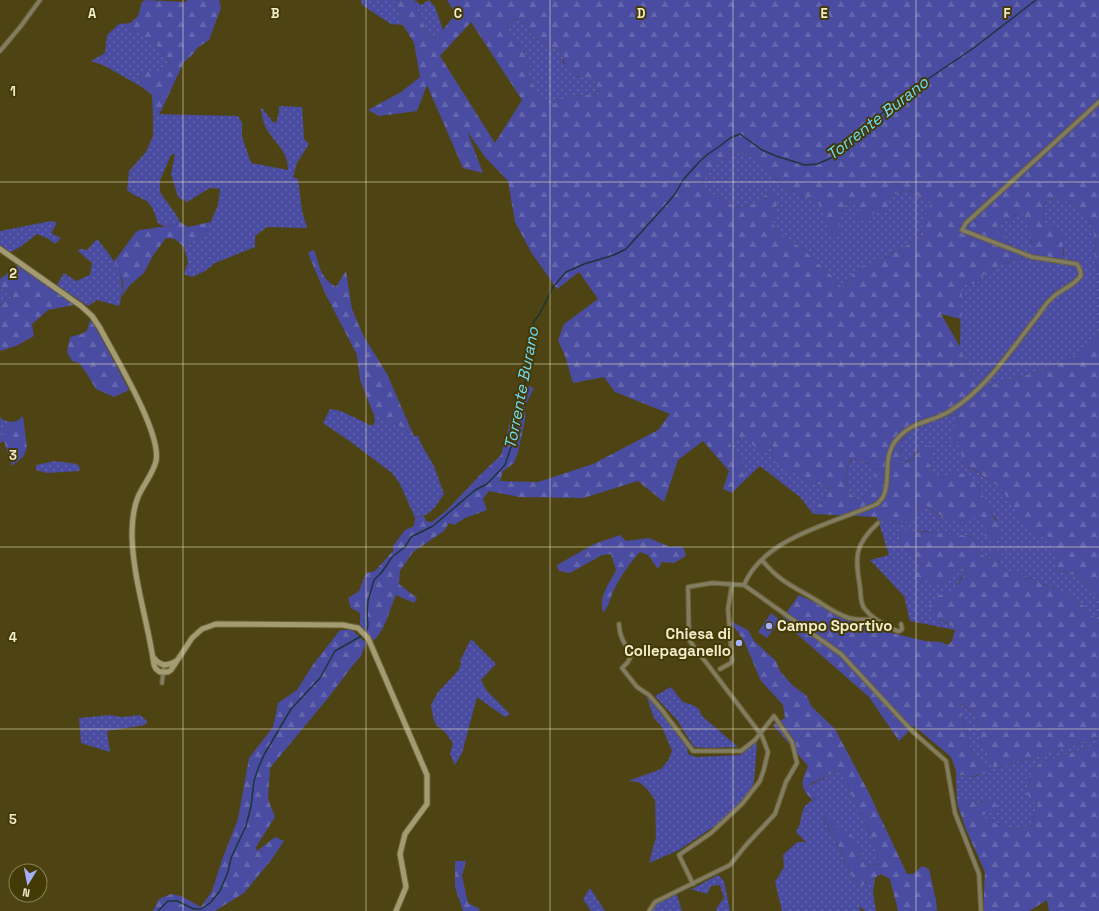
<svg xmlns="http://www.w3.org/2000/svg" width="1099" height="911" viewBox="0 0 1099 911" font-family="'Space Grotesk',sans-serif">
  <style>
    .grass { fill: url(#grass-dots) }
    .forest { fill: url(#forest-firs); fill-rule: evenodd }
    .park { fill: #494ca1 }
    .lines { fill: none; stroke-linecap: round; stroke-linejoin: round }
    .stream { stroke: #1e343b; stroke-width: 1.5 }
    .minor-casing { stroke: #6c6234; stroke-width: 5.5 }
    .secondary-casing { stroke: #6c6234; stroke-width: 7 }
    .minor { stroke: #817c62; stroke-width: 3.5 }
    .secondary { stroke: #a39b72; stroke-width: 5 }
    .grid { fill: none; stroke: #f2eccc; stroke-width: 1; stroke-opacity: 0.55 }
    .poi-dot { fill: #a8b0fc; stroke: #433a06; stroke-width: 1.5 }
    .labels { text-anchor: middle; stroke-width: 4; stroke-linejoin: round; paint-order: stroke }
    .poi-label { font-size: 15px; font-weight: bold; fill: #f2eccc; stroke: #433a06; text-anchor: start }
    .water-label { font-size: 16px; font-style: italic; fill: #71ddfb; stroke: #433a06 }
    .grid-label { font-size: 13px; text-anchor: middle; font-weight: bold; fill: #f2eccc; stroke: #433a06; stroke-width: 4; stroke-linejoin: round; paint-order: stroke }
  </style>
  <defs>
    <pattern id="grass-dots" width="8" height="8" patternUnits="userSpaceOnUse"><rect width="8" height="8" fill="#494ca1"/><path d="M2 2h.1M6 6h.1" fill="none" stroke="#6466ad" stroke-width="1.8" stroke-linecap="round"/></pattern>
    <pattern id="forest-firs" width="22" height="20" patternUnits="userSpaceOnUse"><rect width="22" height="20" fill="#494ca1"/><path d="M5 1l3.5 6h-7zM16 11l3.5 6h-7z" fill="#6466ad"/></pattern>
  </defs>
  <rect width="100%" height="100%" fill="#4e4413"/>
  <!-- grass -->
  <path class="grass" d="M361 0H394L403 25 391 24 362 5Z
    M414 0 421 5 429 0 435 7 443 30 437 38 428 36Z
    M513 19C526 20 527 29 534 37 542 45 552 48 563 51V63L577 77 586 76 593 78 600 94 570 96 554 103H544L527 74 531 67 529 60 506 26Z
    M131 23 127 27 154 42 170 62 164 72H140L142 87 105 66 91 61 105 53 107 35 119 24Z
    M279 106 302 107 304 139 309 144 297 163 293 177 298 179 302 211 307 228 267 227 255 236V247L215 263 205 271 192 277 184 274 188 262 184 247 207 233 208 228 218 205 220 189 210 188 187 202 178 197 171 174 175 154 171 155 160 180V192L177 216 180 222 165 227 158 223 153 209 147 201 134 195 127 190 129 171 146 152 153 136V114L238 116 242 123V137L251 163 288 170C288 150 275 144 266 128 263 122 262 116 261 109V107L273 122 276 123 279 112Z
    M741 152 751 156 777 179 785 189 817 201 821 208 825 221 837 236 843 209 848 201 859 208 888 196 908 190 931 204 926 231 922 237 882 259 857 268 852 274 850 284 841 287 833 277 804 250 776 230 773 222 777 205 768 193 753 204 737 208 724 199 702 190 704 180 718 162Z
    M1055 198 1075 204 1086 216 1094 230 1095 259 1097 273H1099V335C1073 367 1024 375 986 386L969 370 960 347 961 284H976L987 271 1022 257 1008 242 997 226 1017 214H1023C1032 223 1029 231 1031 241 1032 244 1034 247 1036 250L1075 263 1063 258 1064 250 1057 227 1045 226 1043 214 1045 202Z
    M51 221 57 223 51 233 61 238 55 244 47 238 37 234 20 247 9 253 0 245V231Z
    M97 239C115 261 128 277 119 306L97 300 88 306 57 285 64 273 76 281 90 275 92 263 78 251 80 249 87 250Z
    M0 288 12 297 0 306Z
    M330 409 341 411 372 426 375 422 374 415 400 426 414 436H418L421 444 434 466 444 494C435 507 432 515 415 518L400 484 392 473 351 442 323 423Z
    M952 415 957 416 963 465 974 470 990 481 1001 488 1035 534 1046 536 1054 542 1056 570C1067 572 1077 575 1086 583 1091 587 1093 593 1099 597V623L1097 624 1094 618 1081 603 1057 589 1037 582 1025 575 1007 572 1003 570 995 552 990 559 983 556 972 536 942 534 923 531H899L901 537 898 541 920 562 922 566 954 570 961 567 968 569 950 593 936 596 940 620 950 625 955 630 910 621 904 596 870 560 889 555 877 517 902 525C911 520 916 512 925 505L940 516 961 522 976 516 986 526 997 520 991 512V507L981 494 977 481 956 473 945 478 936 476 928 462 917 451 913 458 902 465 901 442 911 430 934 420Z
    M0 417 3 420 11 422 0 438Z
    M744 437 753 443 771 440 773 444 772 460 781 467 793 471 809 482 830 487 813 514 801 498 760 466 747 478 742 472C744 461 740 457 732 451L730 440Z
    M852 459H855L875 466C874 484 873 490 858 501 856 499 853 496 851 494 845 485 845 467 852 459Z
    M55 461 77 464 80 468 79 471 47 473 36 470V465Z
    M471 639 496 664 481 680 487 691 510 714 505 717 477 697 462 753 455 765 450 754 453 743 445 732 436 725 433 717 431 705 438 692 458 671 461 664 460 661Z
    M671 687 683 702 693 705 699 709 702 716 738 747 708 748 694 747 677 720 655 696Z
    M646 695 662 712 687 747 688 754 696 757 740 755 757 742 754 782 752 788 731 815 679 850 649 863 656 837 655 800 647 789 639 782 628 781 661 769 669 759 672 751 662 727 654 718Z
    M960 704 972 711 977 721 979 730V740L987 751 994 769 1099 738V744L1041 762 1031 772 1027 794 1038 803 1033 818 1034 824C1015 833 997 825 981 816L989 812 986 801 978 803 970 799 957 803 956 776C963 774 963 776 969 777 976 777 984 773 990 771L975 756 970 748 966 725 961 717Z
    M109 715 122 717 140 715 147 721 145 725 107 731 110 752 81 743 79 718Z
    M840 769 877 851 878 864 865 866 860 850 835 824 822 815 858 888 875 878 873 893 876 911H865L859 906 860 911H782L775 882 784 867 783 855 797 842H806L796 832C802 824 800 812 806 805 809 802 813 800 817 798L809 786Z
    M718 875 724 881 730 911H717L716 909 724 898 720 885 711 886 707 894 694 890H690Z
    M590 888 605 911H591L583 899Z
    M676 892 682 911H649L661 899Z"/>
  <!-- forest -->
  <path class="forest" d="M145 0 186 2 187 0H219L221 8 209 40 197 48 193 54 184 62 159 115 153 114 152 95 142 87 140 72H164L170 62 154 42 126 27 138 16 142 2Z
    M394 0H414L428 36 436 38 456 14 447 0H1099V273H1097L1095 259 1094 230 1086 216 1075 204 1054 198 1045 202 1043 214 1045 225 1057 227 1063 234V258L1075 263 1082 268 1056 264 1035 255C1035 250 1033 247 1032 242 1028 231 1032 224 1023 214H1017L997 226 1008 242 1022 257 987 271 976 284H962L961 319 941 314 960 347 969 370 986 386C1024 375 1073 367 1099 335V597C1093 593 1091 587 1086 583 1077 575 1067 572 1056 570L1053 542 1046 536 1035 534 1023 523 1001 488 990 481 975 470 963 465 960 446 951 443 950 435 954 430 953 423 957 416C947 413 921 424 912 430 908 433 904 438 901 442L902 465C905 463 910 461 913 458 919 451 922 446 931 446L932 456 928 462 936 476 945 478 956 473 969 474 977 481 981 494 991 507V512L1002 531 999 539H991L985 536 986 526 976 517C972 518 965 522 961 522 946 522 936 512 925 505 916 512 911 520 902 525L877 517 813 514 830 487 809 482 793 471 781 468 772 460 773 444 772 440 762 453 744 437 730 440 732 451C740 457 744 461 742 472L747 478 732 493 723 489 729 471 703 441 678 460 664 502 638 481 583 498 519 497 489 491 483 499 487 510 465 518 454 525 449 523 444 531 413 552 400 571 399 584 417 598 414 603 396 595C389 610 386 630 373 641L370 636 360 625V613L351 608 348 598 359 591 366 573 375 571 393 551V546L405 530 414 526 415 518 424 516 426 521 432 522 446 511 480 475 501 455 513 412 518 397 525 385 534 388 525 406V420L518 452 514 463 503 471 500 481 538 482 593 464 658 430 670 414 615 392 604 377 573 383 565 356 558 340 564 324 598 299 579 272 557 289 531 252 515 222 508 181 485 157 467 131 483 173 463 168 427 85 417 111 379 116 368 110 401 92 420 77 414 43 403 25ZM513 19C526 20 527 29 534 37 542 45 552 48 563 51 563 62 565 72 576 76 581 78 588 77 593 78L600 94 570 96 554 103H544L527 74 531 67 529 60 506 26ZM471 22 522 100 495 143 440 56ZM741 152 751 156 777 179 785 189 817 201C825 214 823 228 837 237L843 209 848 201 859 208 857 220 865 222 877 210 884 214 889 210 888 196 908 190 931 204 921 224 926 231 922 237 882 259 857 268 852 274 850 284 841 287 833 277 804 250 776 230 773 222 777 205 776 190 768 193 753 204 737 208 724 199 702 190 704 180 718 162ZM851 459H855L875 466C874 484 873 490 858 501 856 499 852 496 851 494 845 485 845 467 851 459Z
    M180 222 188 227 210 222 207 233 184 247 175 239 166 238 154 254 144 273 130 285 122 296 123 282 114 261 119 255 136 232 139 230 156 228 157 227H165Z
    M313 250 315 252C320 268 321 278 336 287L346 271 352 309 363 335 387 374 414 436 400 426 374 415 360 380 357 355 324 291 308 253Z
    M18 265 75 303 73 305 48 310 32 324 34 336 16 346 0 351V306L12 297 0 288V279Z
    M90 320 96 328 129 390 114 397 96 389 87 374 79 363 72 361 67 352 70 337 81 334 87 331Z
    M23 416 27 448 23 457 12 466 4 441 0 443V438L11 422 17 421Z
    M905 530 972 536 983 556 990 559 995 552 1000 549 1003 557 999 561 1003 570 1007 572 1015 570 1037 582 1057 589 1081 603 1094 618 1097 624 1099 623V738L994 769 987 751 979 740V730L977 721 972 711 961 704V717L966 725 970 748 975 756 991 772 969 777 962 775 956 776V771L951 757 914 726 899 741 869 697 781 620 799 595 848 618 874 622 884 631 925 641 941 642 948 645 952 641 955 630C945 618 937 623 929 606L936 596 950 592 960 581 968 569 961 567 954 570 950 580 940 585 916 578 914 571 922 566 920 562 898 541 901 537 899 531Z
    M620 535 626 541 649 538 670 547 680 546 684 549 686 556 674 563 662 562 658 569 648 555 640 552C629 564 621 576 614 590 610 598 609 606 603 613 598 597 609 584 616 570L611 554 602 555 570 573 559 571 557 565 594 544Z
    M730 621 748 630 754 641 776 661 780 671 792 685 807 696 811 706 835 729 868 791 907 874H913L922 866 929 869 936 900 937 911H898L890 879 881 874 858 888 822 814 835 824 851 834 860 850 865 866 878 864 877 851 840 769 809 785 817 797 813 801C799 786 801 784 808 766L773 725 785 718 783 705 761 681 744 641Z
    M340 630H352L366 643 361 656 353 665 328 698 270 768 268 799 275 817 256 847 257 851 275 837 284 841 272 859 244 893 215 911H153L159 899 171 894 181 896 201 907 212 891 222 860 238 819 249 758 273 727 278 703 297 690 312 666Z
    M1099 744V911H1049L1047 900 1029 911H983L985 872 965 827 957 803 970 799 978 803 994 800 1000 813 989 812 981 816C997 825 1016 833 1034 824L1033 818 1038 803 1033 802 1027 794 1031 772 1041 762Z
    M455 861H466L462 876 468 903 480 909 479 911H463L455 887Z"/>
  <!-- park -->
  <path class="park" d="M771 613 780 620 767 638 758 632Z"/>
  <g class="lines">
    <!-- stream -->
    <path class="stream" d="M366 633 368 625 367 613 368 601 374 580 382 572 392 557 405 547 411 537 433 526 475 490 487 484 505 465 515 435 518 413 525 386 530 335 534 321 539 315 553 287 566 272 584 264 614 255 626 249 663 208 675 194 683 180 699 162 708 154 720 146 730 138 740 134 762 150 776 156 805 165 817 164 829 159 842 150 873 120 916 87 975 47 1036 0
      M158 911 168 901H177L194 909H201L210 903 220 891 228 872 231 858 246 826 251 806 254 781 259 766 265 753 291 709 320 678 335 651 363 635"/>
    <defs>
      <path id="minor" d="M0 51 21 26 40 0
        M878 523C854 545 855 557 860 587 861 594 860 602 864 608 873 620 885 624 897 631H900L902 629 901 624
        M762 560C777 579 790 585 811 597 823 604 835 614 849 618 857 620 865 620 874 619
        M744 585C764 537 834 523 877 504 879 502 881 500 883 497 892 480 881 458 897 439 914 420 931 423 950 411 986 389 1010 351 1036 318 1041 312 1045 304 1051 299 1060 289 1074 287 1081 275L1080 270 1077 264 1032 257 962 230 966 223 1099 102
        M619 624C619 636 625 646 632 654L628 662 622 668 637 687 649 695 662 710 693 751H741L755 740 774 716 792 742 797 763 786 782 775 814 747 844 730 865 655 902 649 911
        M720 669 731 663 732 660 728 609 732 584
        M162 683 164 665
        M693 884 679 855 711 833 742 804 760 781 764 769 768 752 762 736 689 640 688 587 712 583 744 585 841 654 913 732 946 761 955 813 979 874 981 911"/>
      <path id="secondary" d="M0 249 81 306 92 316 100 328C114 355 162 433 156 461 153 474 143 485 138 497 133 509 132 523 132 536 133 579 148 622 154 665L156 669 160 672H168L171 670 192 638 202 629 216 624 343 625 358 628 368 638 427 775V804L405 834 400 854 406 887 396 911
        M154 658C160 666 167 667 176 661"/>
    </defs>
    <!-- minor casing -->
    <use href="#minor" class="minor-casing"/>
    <!-- secondary casing -->
    <use href="#secondary" class="secondary-casing"/>
    <!-- minor -->
    <use href="#minor" class="minor"/>
    <!-- secondary -->
    <use href="#secondary" class="secondary"/>
  </g>
  <!-- grid -->
  <path class="grid" d="M183 0V911M366 0V911M550 0V911M733 0V911M916 0V911M0 182H1099M0 364H1099M0 547H1099M0 729H1099"/>
  <!-- markers -->
  <g class="poi-dot">
    <circle cx="769" cy="626" r="4"/>
    <circle cx="739" cy="643" r="4"/>
  </g>
  <g class="labels">
    <!-- poi labels -->
    <g class="poi-label">
      <text x="777" y="631">Campo Sportivo</text>
      <text x="731" y="639" text-anchor="end">Chiesa di<tspan x="731" dy="17">Collepaganello</tspan></text>
    </g>
    <!-- water labels -->
    <g class="water-label">
      <text transform="translate(877 118) rotate(-38)" y="6">Torrente Burano</text>
      <text transform="translate(521 388) rotate(-79)" y="6">Torrente Burano</text>
    </g>
  </g>
  <g class="grid-label">
    <text x="92" y="18">A</text>
    <text x="275" y="18">B</text>
    <text x="458" y="18">C</text>
    <text x="641" y="18">D</text>
    <text x="824" y="18">E</text>
    <text x="1007" y="18">F</text>
    <text x="13" y="96">1</text>
    <text x="13" y="278">2</text>
    <text x="13" y="460">3</text>
    <text x="13" y="642">4</text>
    <text x="13" y="824">5</text>
  </g>
  <!-- north arrow -->
  <g transform="translate(28 883) rotate(190)"><circle r="19" fill="#433a06" stroke="#898155"/>
  <path d="M0-3L7 15L0 10L-7 15Z" fill="#a8b0fc"/>
  <text y="-6" font-size="11" font-weight="bold" text-anchor="middle" fill="#f2eccc">N</text>
  </g>
</svg>
